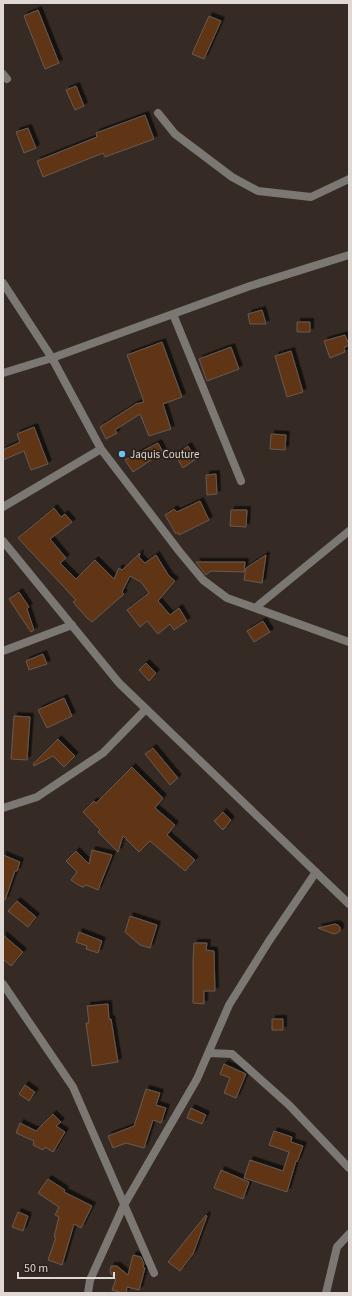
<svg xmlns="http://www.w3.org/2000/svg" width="352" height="1296" viewBox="0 0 352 1296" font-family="'Source Sans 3',sans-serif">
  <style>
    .building { fill: #603617; stroke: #665a53; filter: url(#shadow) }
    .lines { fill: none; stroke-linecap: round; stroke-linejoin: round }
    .minor { stroke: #7b7772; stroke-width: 8 }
    .tertiary { stroke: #7b7772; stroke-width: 8 }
    .poi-dot { fill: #70c1f4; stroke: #2b211b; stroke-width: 1.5 }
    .labels { text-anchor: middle; stroke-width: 3.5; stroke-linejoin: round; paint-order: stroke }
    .poi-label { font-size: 11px; fill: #dfd8d4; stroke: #2b211b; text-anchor: start }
  </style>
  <defs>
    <filter id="shadow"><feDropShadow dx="3.5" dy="-3.5" stdDeviation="0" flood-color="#0009"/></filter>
  </defs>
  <rect width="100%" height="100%" fill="#352b24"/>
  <!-- building -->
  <path class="building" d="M38 10 59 63 45 69 24 16Z
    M209 16 221 21 204 59 192 54Z
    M76 86 84 106 75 110 66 90Z
    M145 115 154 139 105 157 103 153 43 177 37 161 97 137 96 133Z
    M28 128 36 148 24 153 16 132Z
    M262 310 266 324H250L248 314Z
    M297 322H310V332H297Z
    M345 335 349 345 344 348 345 352 330 358 324 341Z
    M162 342 182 397 163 404 171 429 149 436 140 414 115 430 117 433 106 439 100 427 136 404 144 402 127 355Z
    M231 347 239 369 207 381 199 359Z
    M291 351 303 392 287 397 275 356Z
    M34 427 48 464 31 470 24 451 3 460V450L20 442 17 434Z
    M271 434 286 435 285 450 270 449Z
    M158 443 163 452 133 472 125 460Z
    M188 446 196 459 183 468 175 455Z
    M216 474 217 494 207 495 206 475Z
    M200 501 209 520 179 535 178 532 176 534 165 515 174 509 177 512Z
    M54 508 61 517 65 514 72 522 50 539 66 558 60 563 76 579 95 560 114 579 119 568 122 570 140 553 139 557 145 563 156 555 169 576 175 581 158 601 170 615 179 608 187 621 174 630 170 624 158 634 147 621 140 627 127 610 149 593 141 582 130 576 122 592 124 594 92 622 87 618 73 602 76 600 18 538Z
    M231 510H247L246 527 230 526Z
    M266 555 262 583 244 580 246 568Z
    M196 562H245L244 572 211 571 206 575Z
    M19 592 29 607 27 609 34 630 31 632 9 599Z
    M263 621 270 632 254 642 247 631Z
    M43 654 47 664 29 670 26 661Z
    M146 663 156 673 149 681 139 670Z
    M64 698 72 716 47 728 38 710Z
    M14 716 30 717 27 760 11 759Z
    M58 739 75 756 64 767 53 756 34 766 33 764Z
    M153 748 178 778 170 785 145 754Z
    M132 767 163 798 155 808 175 825 167 835 195 860 185 871 150 841 139 852 123 836 118 852 98 832 100 830 83 812 94 801 96 803Z
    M223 812 231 820 223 830 214 821Z
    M92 850 112 855 98 890 86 885 83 887 80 886 71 880 77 872 66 861 76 851 89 864Z
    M3 855 20 862 17 871H15L5 900H3Z
    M17 901 36 917 28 927 8 911Z
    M130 916 157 925 150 948 140 945 125 932Z
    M335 924 338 925 340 927V931L337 933 334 934 318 928Z
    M79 932 102 941 98 953 86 949 87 946 76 942Z
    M3 935 23 952 11 966 3 959Z
    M194 943H207L206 950 214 951 215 991H204V1004L193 1003V961Z
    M108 1004 109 1019H111L118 1062 92 1066 86 1023H89L87 1006Z
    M272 1019H283V1030H272Z
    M224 1064 246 1074 236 1098 224 1093 230 1078 220 1074Z
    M25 1085 35 1092 29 1101 19 1094Z
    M146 1089 160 1093 156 1105 166 1108 161 1123 153 1120 144 1148 126 1143 113 1148 108 1136 134 1126Z
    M191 1108 206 1115 202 1124 187 1118Z
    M53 1114 61 1122 56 1126 65 1132 53 1152 45 1147 43 1150 33 1145 34 1141 16 1133 20 1123 36 1131Z
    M274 1131 292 1137 291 1142 303 1146 297 1162 296 1161 287 1192 244 1178 250 1160 283 1171 289 1152 269 1145Z
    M221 1170 249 1182 243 1199 214 1188Z
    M48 1179 65 1190 64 1192 92 1206 81 1228 74 1224 62 1265 48 1260 56 1237H54L59 1217 55 1215 59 1207 38 1193Z
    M18 1212 28 1216 23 1231 12 1227Z
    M206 1215 207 1216 193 1254 180 1271 168 1262Z
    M133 1255 141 1257 144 1264 143 1267 145 1268 139 1290 127 1287 126 1293H123L112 1290 116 1279 111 1274 110 1271 111 1266H117L128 1275Z"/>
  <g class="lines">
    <!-- minor -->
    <path class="minor" d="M3 74 7 79
      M158 113 175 134 232 177 258 191 311 197 349 179
      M3 283 52 358 101 449 179 551 203 580 227 598 255 608 349 531
      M173 314 241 481
      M3 373 52 358 250 286 349 255
      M3 507 101 449
      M255 608 349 642
      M3 651 72 625
      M3 808 37 797 103 753 146 709
      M3 984 73 1087 154 1273
      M209 1053 232 1054 289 1105 349 1168
      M88 1293 90 1280 124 1205 197 1079 229 1005 269 941 316 872
      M326 1293 337 1247 349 1234"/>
    <!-- tertiary -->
    <path class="tertiary" d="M3 541 119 683 349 904"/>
  </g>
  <!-- markers -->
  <circle class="poi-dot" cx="122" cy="454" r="4"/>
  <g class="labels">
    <!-- poi labels -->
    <g class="poi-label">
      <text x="130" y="458">Jaquis Couture</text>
    </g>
  </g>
  <!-- border -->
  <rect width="352" height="1296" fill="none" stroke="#dfd8d4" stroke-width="8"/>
  <!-- scale -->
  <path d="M18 1272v6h96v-6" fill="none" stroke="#dfd8d4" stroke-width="2"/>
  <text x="24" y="1272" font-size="12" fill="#dfd8d4" stroke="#2b211b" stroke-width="3" paint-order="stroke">50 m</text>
</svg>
